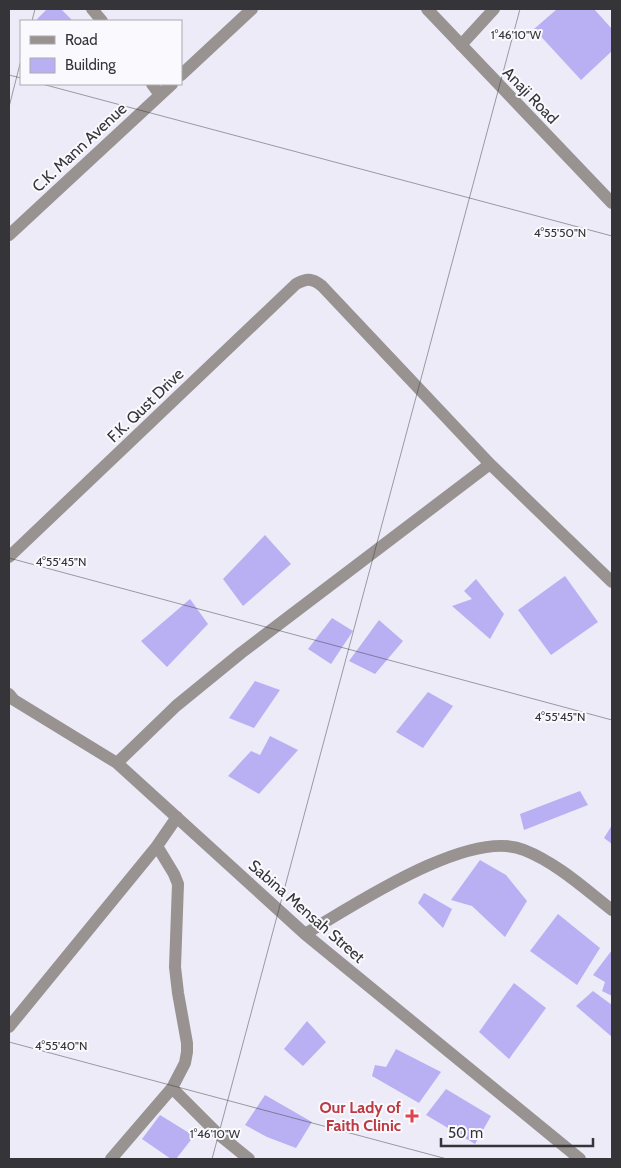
<svg xmlns="http://www.w3.org/2000/svg" width="621" height="1168" viewBox="0 0 621 1168" font-family="Cabin,sans-serif">
  <style>
    .building { fill: #b9b0f4 }
    .lines { fill: none; stroke-linecap: round; stroke-linejoin: round }
    .minor { stroke: #989290; stroke-width: 12 }
    .ticks { fill: none; stroke: #353539; stroke-width: 1; stroke-opacity: 0.45 }
    .health-dot { fill: #e0444e; stroke: #faf9fe; stroke-width: 2 }
    .labels { text-anchor: middle; stroke-width: 4; stroke-linejoin: round; paint-order: stroke }
    .street-label { font-size: 16px; fill: #353539; stroke: #faf9fe }
    .health-label { font-size: 16px; font-weight: bold; fill: #be3a42; stroke: #faf9fe; text-anchor: end }
    .ticks-label { font-size: 12px; text-anchor: middle; fill: #353539; stroke: #faf9fe; stroke-width: 4; stroke-linejoin: round; paint-order: stroke }
  </style>
  <rect width="100%" height="100%" fill="#ecebf7"/>
  <!-- building -->
  <path class="building" d="M47 9H61L73 21H39L37 19Z
    M557 9H594L612 29V51L581 80 534 29Z
    M265 535 291 564 243 606 223 579Z
    M565 576 598 622 551 655 518 610Z
    M476 579 504 614 490 639 452 606 472 599 464 591Z
    M190 599 208 624 167 667 141 641Z
    M332 618 353 631 331 664 308 649Z
    M379 620 403 641 375 674 349 661Z
    M255 681 280 690 254 728 229 718Z
    M428 692 453 706 423 748 396 732Z
    M270 736 298 750 259 794 228 776 251 751 260 755Z
    M580 791 588 805 524 830 520 814Z
    M612 825V844L604 838Z
    M480 860 506 875 527 901 505 937 472 906 451 900Z
    M424 893 452 909 443 928 418 903Z
    M558 914 600 948 577 985 530 951Z
    M612 950V996L602 991 605 982 593 975Z
    M514 983 546 1008 509 1059 479 1032Z
    M593 991 612 1005V1037L576 1006Z
    M307 1021 326 1042 303 1066 284 1049Z
    M396 1049 441 1072 419 1103 372 1076 375 1065 386 1067Z
    M446 1089 491 1116 475 1144 426 1115Z
    M265 1095 312 1122 296 1148 267 1137 245 1125Z
    M160 1115 194 1136 176 1159H171L142 1139Z"/>
  <g class="lines">
    <!-- minor -->
    <path class="minor" d="M92 9 102 21
      M427 9 612 203
      M461 45 494 9
      M181 75 252 9
      M152 84 160 95
      M9 235 172 84
      M9 557 296 284C307 278 312 278 322 286L490 464 612 582
      M9 694 14 700 117 763 305 934 580 1159
      M117 763 176 706 241 653 490 464
      M305 934C353 906 470 827 524 850 557 863 585 889 612 910
      M9 1027 157 846
      M172 1088 217 1133 249 1159
      M111 1159 172 1088 185 1063 187 1052V1043L178 993 175 967 178 884 174 874 157 846 177 817"/>
  </g>
  <!-- ticks -->
  <path class="ticks" d="M32 21 35 9M9 75 21 78M42 84 612 236M9 107 21 60M9 558 612 720M9 1042 447 1159M212 1159 520 9"/>
  <!-- markers -->
  <path class="health-dot" d="M409.5 1108.5h5v5h5v5h-5v5h-5v-5h-5v-5h5z"/>
  <g class="labels">
    <!-- street labels -->
    <g class="street-label">
      <text transform="translate(531 95) rotate(46)" y="6">Anaji Road</text>
      <text transform="translate(79 147) rotate(-43)" y="6">C.K. Mann Avenue</text>
      <text transform="translate(145 405) rotate(-44)" y="6">F.K. Qust Drive</text>
      <text transform="translate(307 911) rotate(41)" y="6">Sabina Mensah Street</text>
    </g>
    <!-- health labels -->
    <g class="health-label">
      <text x="401" y="1113">Our Lady of<tspan x="401" dy="18">Faith Clinic</tspan></text>
    </g>
  </g>
  <g class="ticks-label">
    <text x="516" y="39">1°46'10"W</text>
    <text x="560" y="237">4°55'50"N</text>
    <text x="61" y="566">4°55'45"N</text>
    <text x="560" y="721">4°55'45"N</text>
    <text x="61" y="1050">4°55'40"N</text>
    <text x="215" y="1138">1°46'10"W</text>
  </g>
  <!-- border -->
  <rect width="621" height="1168" fill="none" stroke="#353539" stroke-width="20"/>
  <!-- legend -->
  <rect x="20" y="20" width="162" height="65" fill="#faf9fe" stroke="#ababaf"/>
  <rect x="30" y="36" width="25" height="8" fill="#989290" stroke="#ababaf"/>
  <text x="65" y="45" font-size="15" fill="#353539">Road</text>
  <rect x="30" y="58" width="25" height="15" fill="#b9b0f4" stroke="#ababaf"/>
  <text x="65" y="70" font-size="15" fill="#353539">Building</text>
  <!-- scale -->
  <path d="M441 1138v8h152v-8" fill="none" stroke="#353539" stroke-width="2.5"/>
  <text x="448" y="1138" font-size="15" fill="#353539" stroke="#faf9fe" stroke-width="4" paint-order="stroke">50 m</text>
</svg>
